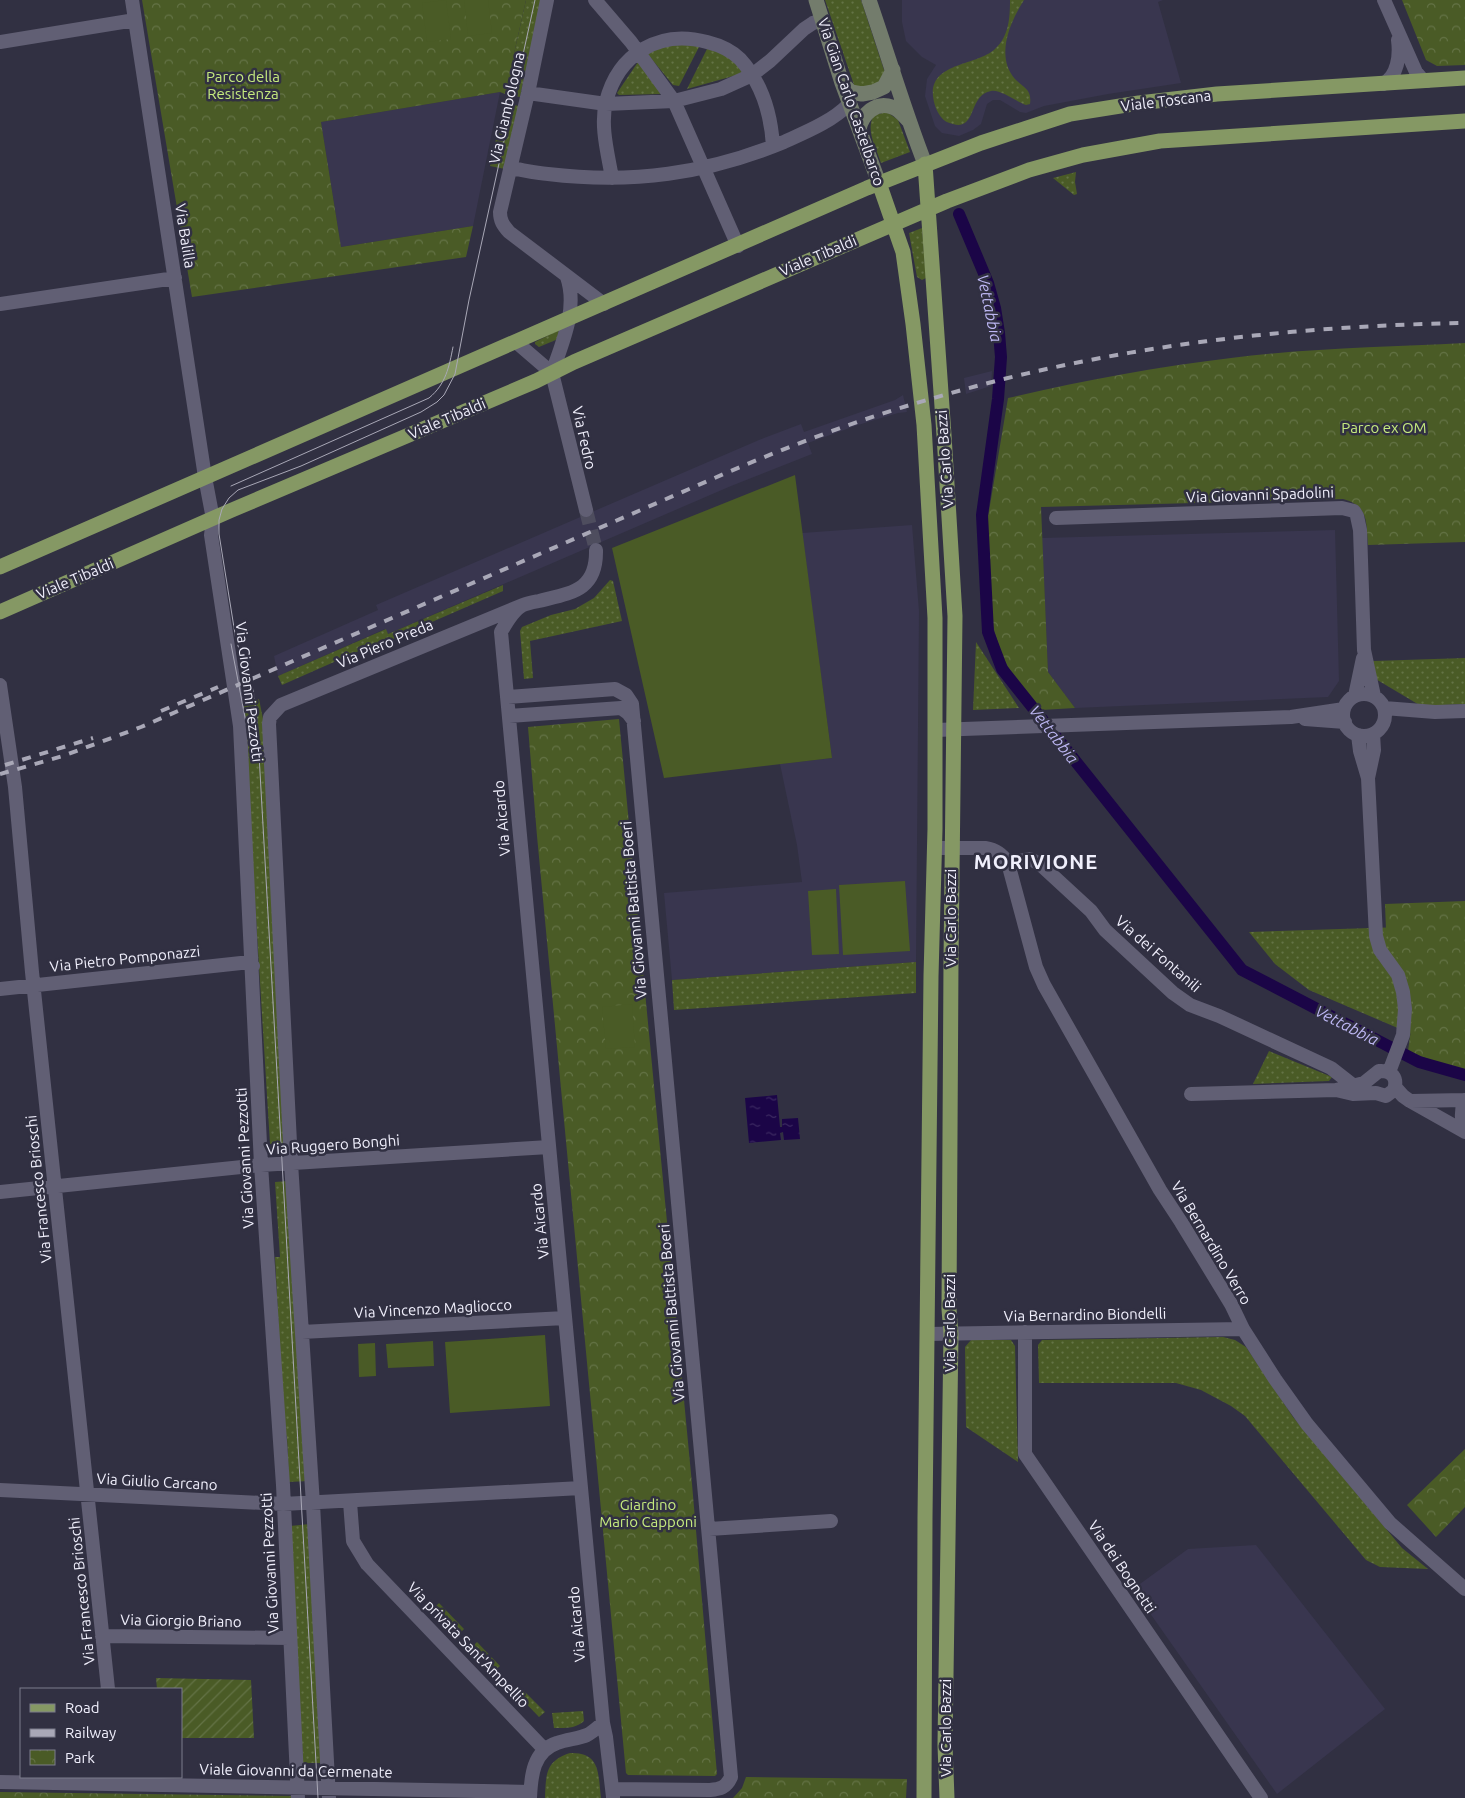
<svg xmlns="http://www.w3.org/2000/svg" width="1465" height="1798" viewBox="0 0 1465 1798" font-family="Ubuntu,sans-serif">
  <style>
    .built { fill: #39364f }
    .grass { fill: url(#grass-dots) }
    .park { fill: url(#park-crowns) }
    .garden { fill: url(#garden-furrows) }
    .pitch { fill: #4a5b26 }
    .water { fill: url(#water-ripples) }
    .lines { fill: none; stroke-linecap: round; stroke-linejoin: round }
    .canal { stroke: #1b0547; stroke-width: 12 }
    .street-tunnel { stroke: #4e4d5e; stroke-width: 14; stroke-dasharray: 14 7; stroke-linecap: butt }
    .street { stroke: #615f74; stroke-width: 14 }
    .secondary { stroke: #737c6c; stroke-width: 15 }
    .primary { stroke: #859864; stroke-width: 15 }
    .tram { stroke: #a9a8b7; stroke-width: 1 }
    .rail { stroke: #a9a8b7; stroke-width: 4; stroke-dasharray: 9 9; stroke-linecap: butt }
    .labels { text-anchor: middle; stroke-width: 5; stroke-linejoin: round; paint-order: stroke }
    .park-label { font-size: 15px; fill: #c5ea7e; stroke: #313042 }
    .street-label { font-size: 15px; fill: #f0effc; stroke: #313042 }
    .water-label { font-size: 16px; font-style: italic; fill: #bdb7f3; stroke: #313042 }
    .district-label { font-size: 20px; font-weight: bold; letter-spacing: 1px; fill: #f0effc; stroke: #313042 }
  </style>
  <defs>
    <pattern id="grass-dots" width="8" height="8" patternUnits="userSpaceOnUse" patternTransform="scale(1.25)"><rect width="8" height="8" fill="#4a5b26"/><path d="M2 2h.1M6 6h.1" fill="none" stroke="#647346" stroke-width="1.8" stroke-linecap="round"/></pattern>
    <pattern id="park-crowns" width="20" height="18" patternUnits="userSpaceOnUse" patternTransform="scale(1.25)"><rect width="20" height="18" fill="#4a5b26"/><path d="M2 6a3 3 0 1 1 6 0M12 15a3 3 0 1 1 6 0" fill="none" stroke="#647346"/></pattern>
    <pattern id="garden-furrows" width="10" height="10" patternUnits="userSpaceOnUse" patternTransform="scale(1.25)"><rect width="10" height="10" fill="#4a5b26"/><path d="M-1 1l2-2M0 10L10 0M9 11l2-2" fill="none" stroke="#647346"/></pattern>
    <pattern id="water-ripples" width="26" height="14" patternUnits="userSpaceOnUse" patternTransform="scale(1.25)"><rect width="26" height="14" fill="#1b0547"/><path d="M2 4q2-2 4 0t4 0M15 11q2-2 4 0t4 0" fill="none" stroke="#3c2a62"/></pattern>
  </defs>
  <rect width="100%" height="100%" fill="#313042"/>
  <!-- built -->
  <path class="built" d="M902 0H1163L1158 2 1181 83 1108 94 1044 106 1026 113 1020 112 1000 100H993L987 104 981 124 973 130 959 136 942 133 935 126 925 96 927 79 936 65 922 57 906 41 902 22Z
    M500 92 473 226 341 247 321 122Z
    M992 371 991 386 966 394 964 378Z
    M903 395 907 412 898 413 858 425 808 443 812 454 731 486 388 634 385 629 278 676 274 656 378 610 376 605 759 440 801 424 804 432 895 400Z
    M912 525 919 611 916 962 672 980 664 893 802 882 797 845 780 764 832 758 802 533Z
    M1335 530 1339 681 1328 697 1075 708 1048 672 1042 538Z
    M1256 1545 1385 1709 1277 1794 1133 1589 1188 1549Z"/>
  <!-- grass -->
  <path class="grass" d="M526 0H541L520 97 505 94Z
    M825 0H861L885 73 882 82 862 89 854 85Z
    M1010 0H1024C1010 22 995 56 1015 79 1024 88 1032 89 1030 104L1026 105C1017 102 1000 89 991 91 968 95 977 131 953 124 948 123 944 121 941 117 936 110 934 104 933 96 930 62 977 66 995 49 1009 36 1010 18 1010 0Z
    M660 45H700L679 86 673 85 646 52Z
    M708 47 735 59 744 73 687 89Z
    M638 62 661 94 619 95 617 93Z
    M504 103 519 106 505 169 490 166Z
    M887 112 898 120 910 152 881 163C876 147 865 130 874 115Z
    M1076 172 1075 182 1077 194 1074 195 1053 178Z
    M922 228 926 278 922 280 917 277 909 233Z
    M557 331H559L558 339 539 347 535 344V342Z
    M610 580 613 581 622 621 530 641 533 678 524 679 520 631 522 627 551 615 575 609 594 598Z
    M503 585V591L393 639H386L282 685 278 676 386 629 388 634Z
    M976 642 1019 708 973 710Z
    M1465 658V704L1421 706 1374 678 1373 661Z
    M259 699 263 719 284 1144H270L243 707Z
    M1465 925 1414 1035 1309 990 1275 964 1249 932Z
    M916 962V993L674 1010 672 980Z
    M1269 1051 1332 1077 1329 1081 1253 1084Z
    M288 1181 308 1481 289 1482 287 1437 284 1430 275 1257H280L275 1182Z
    M1223 1337 1235 1340 1246 1347 1293 1417 1402 1548 1428 1569 1380 1567 1366 1560 1245 1416 1231 1406 1201 1390 1176 1383H1039L1038 1345 1042 1340Z
    M971 1340H1011L1015 1346 1018 1462 966 1427 965 1347Z
    M310 1524 324 1763H303L290 1526Z
    M439 1603 464 1629 459 1634 434 1608Z
    M477 1642 500 1666 495 1670 472 1647Z
    M520 1687 545 1712 539 1717 515 1692Z
    M583 1711 584 1721C575 1729 565 1728 554 1728L552 1713Z
    M570 1753C601 1752 598 1774 601 1798H545C546 1775 545 1761 570 1753Z"/>
  <!-- park -->
  <path class="park" d="M142 0H526L505 94 500 92 321 122 341 247 473 226 466 257 192 297Z
    M1402 0H1465V65L1437 66 1426 60Z
    M1465 343V542L1368 545C1366 522 1369 506 1343 499L1041 507 1048 672 1075 708 1041 710 1011 672 1002 656 993 626 987 523 1008 398C1081 381 1156 367 1231 358 1309 348 1387 347 1465 343Z
    M619 719 692 1484 717 1774 715 1776 628 1775 626 1773 537 836 528 727Z
    M1465 901V1071L1456 1070 1408 1051 1414 1008 1406 970 1392 949 1386 930 1385 904Z
    M1465 1449V1507L1436 1537 1407 1505Z
    M746 1777 907 1779 906 1798H733L742 1788Z
    M0 1792 294 1796V1798H0Z"/>
  <!-- garden -->
  <path class="garden" d="M156 1678 251 1680 254 1738H181V1689H157Z"/>
  <!-- pitch -->
  <path class="pitch" d="M446 0 451 39 427 42 422 3Z
    M464 0H488L492 33 468 36Z
    M795 475 832 758 664 778 612 548Z
    M905 881 910 951 843 955 839 885Z
    M836 889 839 954 812 955 808 891Z
    M632 1004 635 1047 606 1049 602 1007Z
    M545 1335 550 1406 450 1413 445 1342Z
    M433 1341 434 1366 388 1368 386 1344Z
    M375 1343 376 1376 359 1377 358 1344Z"/>
  <!-- water -->
  <path class="water" d="M777 1095 780 1127H782V1119L798 1118 800 1139 784 1140 783 1132 780 1133 781 1140 749 1143 745 1098Z"/>
  <g class="lines">
    <!-- canal -->
    <path class="canal" d="M959 214 988 283 995 308 999 333 1001 357 998 399 982 515 988 632 1002 669 1242 970 1419 1062 1465 1075"/>
    <!-- street-tunnel -->
    <path class="street-tunnel" d="M586 510 596 550"/>
    <!-- street -->
    <path class="street" d="M132 0 205 477 213 519 211 535 240 726 261 1165 283 1485 298 1798
      M547 0 528 93 500 212C500 221 503 225 509 232L604 304
      M595 0 631 42 674 101 738 246
      M1384 0 1416 72 1422 79 1427 81
      M0 42 135 20
      M1383 84C1398 76 1400 55 1398 40
      M528 93 606 104 674 101 721 89 752 75 770 61 804 29 813 23 822 20
      M510 168C523 170 535 173 548 174 632 184 706 174 784 142 806 132 833 121 849 104
      M612 178C608 154 600 126 606 102 618 54 659 29 707 42 719 45 731 50 740 59 762 83 771 114 773 146
      M0 304 175 278
      M516 342 552 373
      M552 373 586 510
      M552 373C562 343 578 309 567 277
      M1056 518 1342 508 1354 511 1357 516 1360 530 1364 650 1374 696
      M596 550C597 591 571 593 539 601 534 602 528 603 523 605 513 610 506 623 501 632L603 1723 606 1737 613 1797
      M0 685 15 787 32 972 108 1689
      M1343 715a21 21 0 1 1 42 0a21 21 0 1 1-42 0Z
      M1355 696 1363 658
      M507 697 615 689 626 695 632 704 731 1777C726 1788 720 1789 710 1790L612 1789
      M1384 708 1435 712 1465 711
      M509 716 621 708 628 713 634 721
      M1305 719 1345 722
      M936 730 1291 717 1344 709
      M1373 734 1374 750 1368 778 1376 936 1380 950 1398 975 1403 992 1405 1009 1403 1035 1389 1072
      M1358 735 1360 751 1368 778
      M934 848H985C996 850 1002 854 1008 863L1036 967 1044 985 1160 1190 1181 1222 1231 1304 1243 1329 1275 1379 1307 1424 1390 1523 1465 1589
      M1008 863 1030 859 1040 864 1091 911 1105 930 1173 993 1190 1005 1219 1016 1331 1068 1354 1086
      M0 989 241 963H248L253 966
      M1395 1087 1403 1096 1410 1101 1465 1132
      M1191 1094 1336 1090 1364 1083 1379 1071C1392 1070 1398 1078 1394 1090L1386 1096 1376 1093 1353 1094 1336 1090
      M1464 1100C1461 1112 1461 1120 1465 1132
      M1411 1101 1465 1100
      M0 1192 261 1165 549 1147
      M302 1332 565 1318
      M1025 1332V1454L1261 1798
      M927 1334 1243 1329
      M0 1490 283 1504 581 1488
      M350 1502 353 1541 367 1564 545 1750
      M709 1529 831 1521
      M102 1636 290 1638
      M0 1782 530 1792
      M329 1798 313 1504 291 1163 269 724 270 717 281 705 523 605
      M530 1798C531 1776 533 1751 557 1743 567 1739 578 1739 587 1735 593 1732 598 1727 603 1723"/>
    <!-- secondary -->
    <path class="secondary" d="M816 0 842 83 879 183
      M869 0C888 55 904 110 925 164
      M842 83 851 92 862 94 873 92 884 87 893 70
      M859 129C862 114 876 101 892 107 899 109 903 115 908 120"/>
    <!-- primary -->
    <path class="primary" d="M925 164 944 435 955 616 951 961 949 1309 951 1334 945 1745 947 1798
      M879 183 903 252 913 324 924 425 935 618V829L931 976 925 1518 924 1798
      M0 567 867 188 981 143 1070 114 1139 103 1217 94 1465 78
      M0 612 232 510 536 381 574 362 947 201 1029 170 1083 155 1160 141 1465 121"/>
    <!-- tram -->
    <path class="tram" d="M231 486 429 398C446 384 449 367 453 347
      M231 644 252 754
      M318 1798 257 719 253 689 236 640 219 534V520L222 509 229 498 238 490 301 466 421 412 437 402 444 395 455 374 469 300 535 0"/>
    <!-- rail -->
    <path class="rail" d="M161 711 218 687
      M5 765 93 738
      M0 774 63 756 141 727 726 473C794 444 863 418 934 398 1106 347 1286 326 1465 323"/>
  </g>
  <g class="labels">
    <!-- park labels -->
    <g class="park-label">
      <text x="243" y="82">Parco della<tspan x="243" dy="17">Resistenza</tspan></text>
      <text x="1384" y="433">Parco ex OM</text>
      <text x="648" y="1510">Giardino<tspan x="648" dy="17">Mario Capponi</tspan></text>
    </g>
    <!-- street labels -->
    <g class="street-label">
      <text transform="translate(1166 101) rotate(-7)" y="5">Viale Toscana</text>
      <text transform="translate(851 102) rotate(71)" y="5">Via Gian Carlo Castelbarco</text>
      <text transform="translate(507 108) rotate(-77)" y="5">Via Giambologna</text>
      <text transform="translate(185 236) rotate(81)" y="5">Via Balilla</text>
      <text transform="translate(818 256) rotate(-23)" y="5">Viale Tibaldi</text>
      <text transform="translate(447 419) rotate(-23)" y="5">Viale Tibaldi</text>
      <text transform="translate(584 438) rotate(77)" y="5">Via Fedro</text>
      <text transform="translate(945 459) rotate(-94)" y="5">Via Carlo Bazzi</text>
      <text transform="translate(1260 495) rotate(-2)" y="5">Via Giovanni Spadolini</text>
      <text transform="translate(75 579) rotate(-23)" y="5">Viale Tibaldi</text>
      <text transform="translate(385 644) rotate(-23)" y="5">Via Piero Preda</text>
      <text transform="translate(249 692) rotate(83)" y="5">Via Giovanni Pezzotti</text>
      <text transform="translate(502 818) rotate(-95)" y="5">Via Aicardo</text>
      <text transform="translate(634 910) rotate(-95)" y="5">Via Giovanni Battista Boeri</text>
      <text transform="translate(951 918) rotate(-90)" y="5">Via Carlo Bazzi</text>
      <text transform="translate(1158 954) rotate(41)" y="5">Via dei Fontanili</text>
      <text transform="translate(125 959) rotate(-6)" y="5">Via Pietro Pomponazzi</text>
      <text transform="translate(333 1145) rotate(-4)" y="5">Via Ruggero Bonghi</text>
      <text transform="translate(245 1158) rotate(-93)" y="5">Via Giovanni Pezzotti</text>
      <text transform="translate(39 1189) rotate(-96)" y="5">Via Francesco Brioschi</text>
      <text transform="translate(540 1221) rotate(-96)" y="5">Via Aicardo</text>
      <text transform="translate(1211 1243) rotate(59)" y="5">Via Bernardino Verro</text>
      <text transform="translate(433 1309) rotate(-3)" y="5">Via Vincenzo Magliocco</text>
      <text transform="translate(672 1313) rotate(-95)" y="5">Via Giovanni Battista Boeri</text>
      <text transform="translate(1085 1315) rotate(-1)" y="5">Via Bernardino Biondelli</text>
      <text transform="translate(950 1323) rotate(-90)" y="5">Via Carlo Bazzi</text>
      <text transform="translate(157 1482) rotate(3)" y="5">Via Giulio Carcano</text>
      <text transform="translate(270 1563) rotate(-93)" y="5">Via Giovanni Pezzotti</text>
      <text transform="translate(1122 1567) rotate(56)" y="5">Via dei Bognetti</text>
      <text transform="translate(82 1591) rotate(-96)" y="5">Via Francesco Brioschi</text>
      <text transform="translate(181 1621) rotate(1)" y="5">Via Giorgio Briano</text>
      <text transform="translate(577 1624) rotate(-95)" y="5">Via Aicardo</text>
      <text transform="translate(468 1645) rotate(46)" y="5">Via privata Sant'Ampellio</text>
      <text transform="translate(946 1728) rotate(-90)" y="5">Via Carlo Bazzi</text>
      <text transform="translate(296 1771) rotate(1)" y="5">Viale Giovanni da Cermenate</text>
    </g>
    <!-- water labels -->
    <g class="water-label">
      <text transform="translate(990 308) rotate(78)" y="6">Vettabbia</text>
      <text transform="translate(1054 734) rotate(52)" y="6">Vettabbia</text>
      <text transform="translate(1347 1025) rotate(27)" y="6">Vettabbia</text>
    </g>
    <!-- district labels -->
    <g class="district-label">
      <text x="1036" y="869">MORIVIONE</text>
    </g>
  </g>
  <!-- legend -->
  <rect x="20" y="1688" width="162" height="90" fill="#313042" stroke="#7d7c8c"/>
  <rect x="30" y="1704" width="25" height="8" fill="#859864" stroke="#7d7c8c"/>
  <text x="65" y="1713" font-size="15" fill="#f0effc">Road</text>
  <rect x="30" y="1729" width="25" height="8" fill="#a9a8b7" stroke="#7d7c8c"/>
  <text x="65" y="1738" font-size="15" fill="#f0effc">Railway</text>
  <rect x="30" y="1750" width="25" height="15" fill="url(#park-crowns)" stroke="#7d7c8c"/>
  <text x="65" y="1763" font-size="15" fill="#f0effc">Park</text>
</svg>
